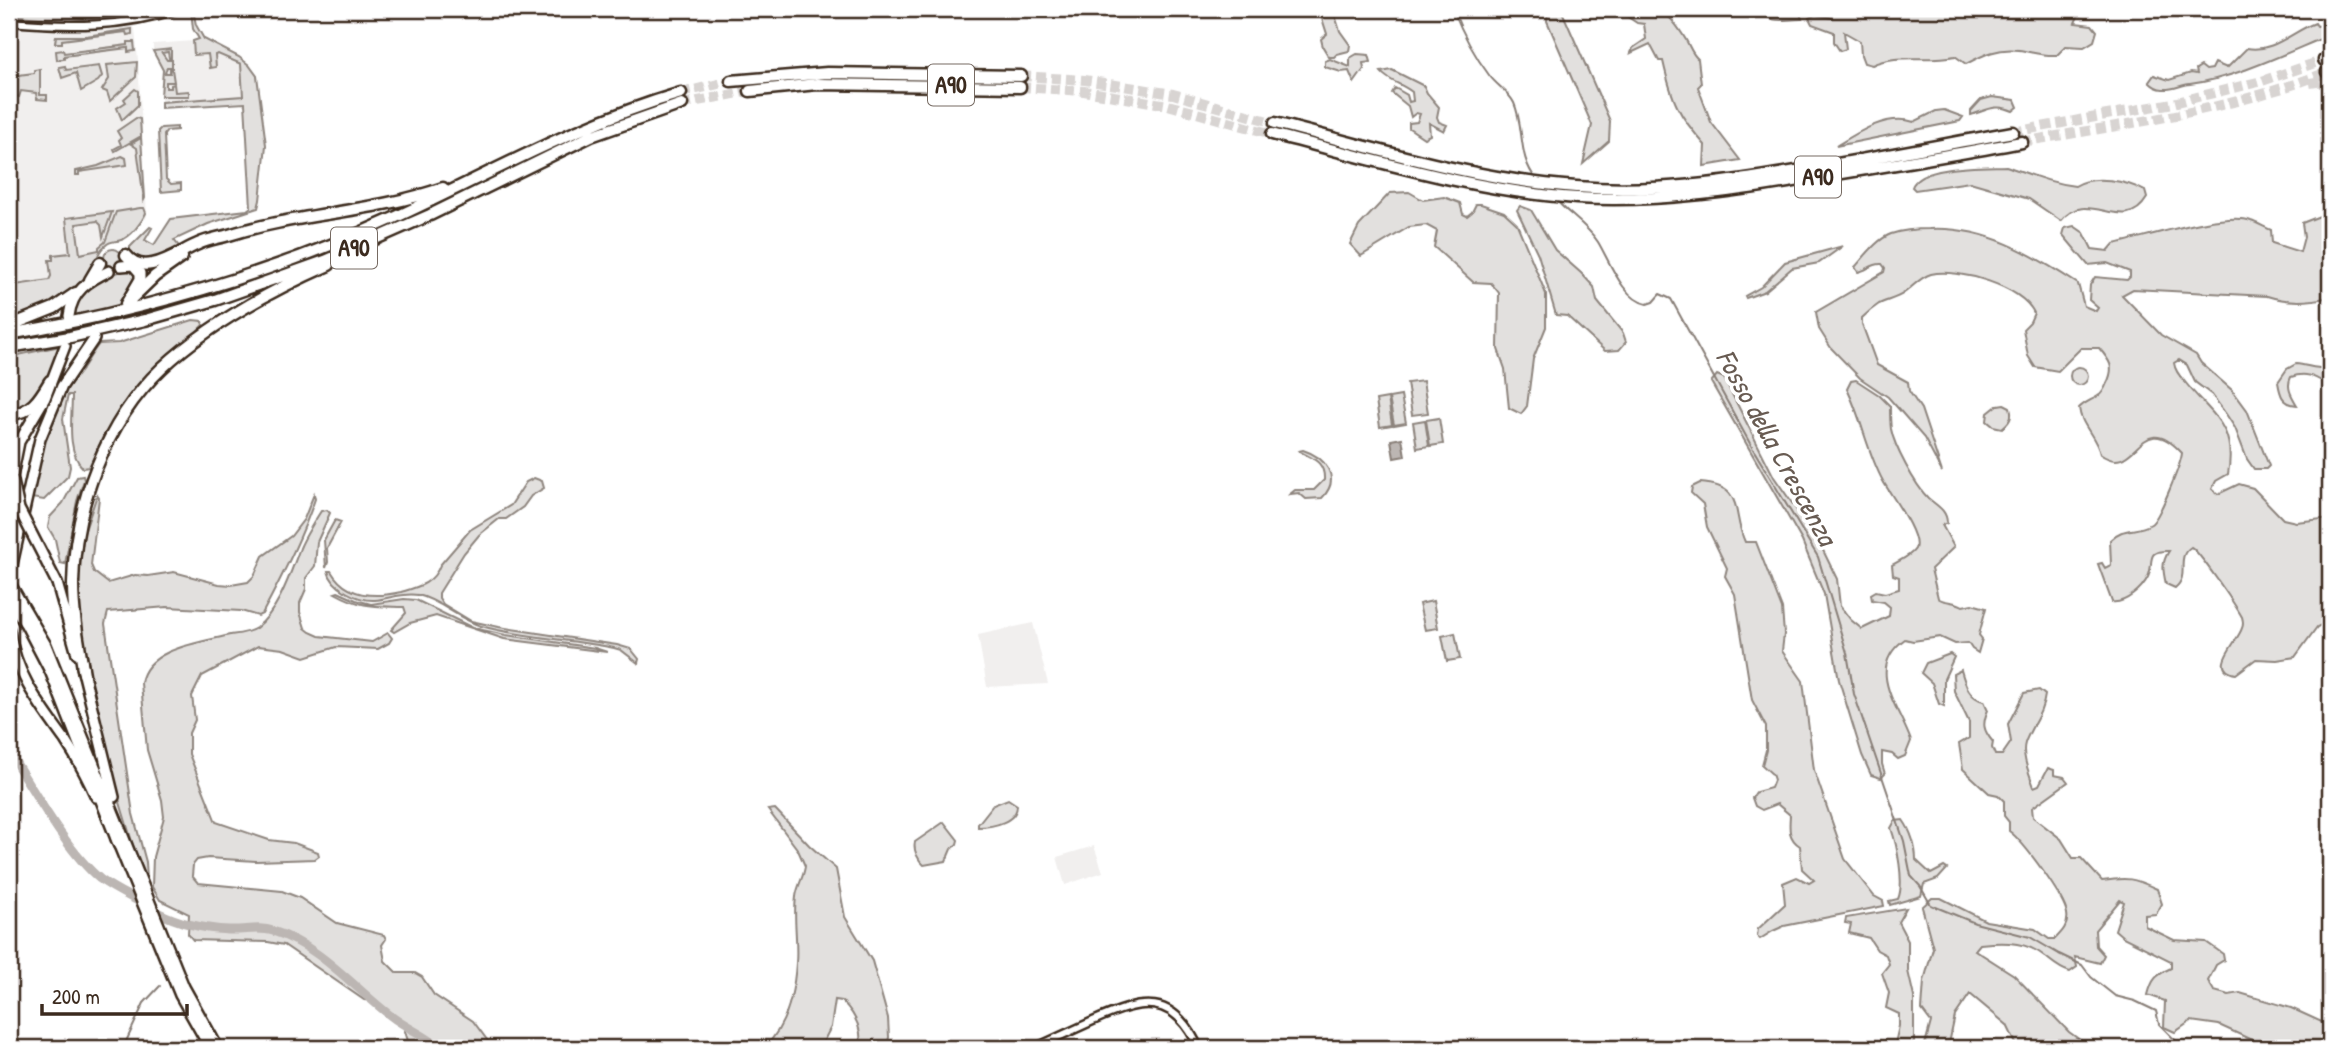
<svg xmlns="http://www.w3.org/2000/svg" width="2339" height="1057" viewBox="0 0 2339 1057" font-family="'Patrick Hand',sans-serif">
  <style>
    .built { fill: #f1efee }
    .green { fill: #e2e0de; stroke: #8e857e; stroke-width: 2 }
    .water { fill: #bcb6b3; stroke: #887e77; stroke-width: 2 }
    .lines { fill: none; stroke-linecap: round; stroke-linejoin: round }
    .stream { stroke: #887e77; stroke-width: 2 }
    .river { stroke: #bcb6b3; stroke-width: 9 }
    .trunk-tunnel { stroke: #d8d4d2; stroke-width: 9; stroke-dasharray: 9 4.5; stroke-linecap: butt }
    .motorway-tunnel { stroke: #d8d4d2; stroke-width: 10; stroke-dasharray: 10 5; stroke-linecap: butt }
    .tertiary-casing { stroke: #3b2a1e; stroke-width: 11 }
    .trunk-casing { stroke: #3b2a1e; stroke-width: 14 }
    .motorway-casing { stroke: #3b2a1e; stroke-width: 15 }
    .tertiary { stroke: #fff; stroke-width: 6 }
    .trunk { stroke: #fff; stroke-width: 9 }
    .motorway { stroke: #fff; stroke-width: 10 }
    .trunk-bridge-casing { stroke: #3b2a1e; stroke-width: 14; stroke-linecap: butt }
    .trunk-bridge { stroke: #fff; stroke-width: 9 }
    .labels { text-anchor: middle; stroke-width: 7; stroke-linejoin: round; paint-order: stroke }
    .shield { fill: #fff; stroke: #766a62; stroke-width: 2 }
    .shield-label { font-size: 24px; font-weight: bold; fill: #3b2a1e }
    .water-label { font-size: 28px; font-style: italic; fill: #685b52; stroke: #fff }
  </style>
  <rect width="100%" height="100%" fill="#fff"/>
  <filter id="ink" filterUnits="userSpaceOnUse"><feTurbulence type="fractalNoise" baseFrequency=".0143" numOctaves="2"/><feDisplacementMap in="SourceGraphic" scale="14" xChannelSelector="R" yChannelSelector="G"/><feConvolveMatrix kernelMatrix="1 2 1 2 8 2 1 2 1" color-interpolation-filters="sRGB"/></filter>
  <g filter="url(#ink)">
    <!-- built -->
    <path class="built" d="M131 23 135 29 138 60 147 215 146 219 144 218 146 213 116 212 105 242 99 247V250L79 280 9 306V25L84 30Z
      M193 41 194 55 218 54 241 64 243 97 161 102 160 87 163 70 153 51V44Z
      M1033 623 1048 684 987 687 978 635Z
      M1094 846 1103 872 1065 885 1057 857Z"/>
    <!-- green -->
    <path class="green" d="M9 9H120V14L70 21 9 15Z
      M1319 9H1333L1340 31 1350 45 1349 51 1337 54 1334 57H1329L1323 47 1321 39 1327 34Z
      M1548 9H1561L1610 121 1609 141 1583 164 1592 125 1547 21Z
      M1616 9C1657 9 1663 2 1686 40 1690 47 1692 54 1698 59L1701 84 1698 87 1711 122 1740 160 1704 166 1705 145C1678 115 1672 101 1663 61H1659L1650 44 1631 53 1633 48 1646 39 1644 24 1637 23Z
      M1755 9H1798L1802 19C1780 19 1775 25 1755 9Z
      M1805 9H2103L2078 16 2075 23 2092 25 2097 31 2094 41 2084 47 2066 46 2057 55C2043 56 2032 52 2019 50 1999 47 1983 55 1966 64L1955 56C1928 62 1896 53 1872 65L1864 63 1861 55 1860 41 1844 32 1846 49 1840 51 1834 42V32L1812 24 1809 18 1815 15 1832 18Z
      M191 10H193L196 25 204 39 239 57 249 65 257 76 266 145 260 200 258 208 208 224 174 240 181 249 162 258 140 261 130 253V247L150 227 152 228 145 240 154 245 171 219 247 210 251 207 245 103 161 108V102L243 96 241 64 218 54 215 55 216 67 210 68 208 54 194 55 193 41 199 39 193 29Z
      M2330 13V35C2286 53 2236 78 2190 84 2181 85 2172 90 2163 89 2157 89 2153 86 2149 82L2154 75 2169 80 2191 73 2197 74 2196 69 2201 66 2206 70 2212 69 2215 63 2227 68 2247 48C2273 53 2293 31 2315 23L2317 26 2323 25 2325 17Z
      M132 29V34L127 35 126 32 62 40V43H55L56 36H86Z
      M128 42H134L135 51 128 52V48L64 56V59L57 60 56 51 63 50 64 53 128 45Z
      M171 49V58H169L168 52 162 53 167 60H172V67H167L165 73H170V69H172L174 82H166V88H171V85L174 84 175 92 189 91V96H161L163 70 153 51Z
      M1357 54 1369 55 1371 62 1363 63 1364 69 1354 83 1349 71 1341 72 1325 67V61L1330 59 1350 67V58Z
      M137 62 136 77 110 101 107 92 102 90 109 79 107 65Z
      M65 66 66 70 99 66 102 76 98 81 81 91 76 73 62 78 59 67Z
      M40 69V95H47V100L37 99 36 93 21 91 19 97 9 94V73L10 76 34 73V70Z
      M1392 70 1424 86 1427 93 1439 107 1437 117 1439 122 1447 125 1444 131 1429 123 1430 135 1424 138 1409 128V123L1417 122 1420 114 1416 113 1411 117 1408 106 1392 93 1395 88 1407 95 1409 102 1413 101 1412 92C1402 84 1388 81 1381 72Z
      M135 89 138 91V105L122 120 117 108 126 102 124 99Z
      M1992 97 2015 100 2018 107 2013 111C1997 103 1987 110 1971 115V111L1981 100Z
      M1944 110 1963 117 1960 121 1836 146C1858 132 1887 113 1914 122L1936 111Z
      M136 118 140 119 141 136 115 151 114 149 121 145 119 140 121 138 117 131Z
      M177 127V130L167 131 164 135 166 179 171 184 181 183V190L161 192 158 131 161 128Z
      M141 138 145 198 144 200 137 148 131 144Z
      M122 156 126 158 127 165 79 172V175H76V171L98 166Z
      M2006 166C2030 174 2050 183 2075 186 2093 174 2127 181 2145 191L2147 198C2124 237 2087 186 2061 221L2029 199 1970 182 1915 190 1912 187C1920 165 1985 167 2006 166Z
      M1409 192 1423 200 1444 197 1460 203 1463 214 1467 216 1472 212 1476 204H1481L1504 212 1517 224 1546 294V327L1533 359 1527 406 1521 414 1509 408 1505 369 1498 349 1499 293 1491 283 1473 282 1434 247 1437 231 1426 225 1409 227 1361 256 1350 244 1359 226 1390 193Z
      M1520 206 1531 210 1555 250 1581 273 1594 287 1597 301 1623 333 1626 342 1619 350 1605 351 1567 316 1556 315 1538 254 1517 210Z
      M140 208H144L146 213C142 222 131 237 121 240 115 242 110 241 106 245 96 252 97 264 91 273 72 301 39 311 9 323V295L16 294 15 285 49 280 51 276 49 260H53V255L70 253 66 218 112 212 103 237 101 225 97 221 76 224 80 254 99 250V247L105 242 116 212Z
      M2330 212V297C2308 302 2289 303 2267 296L2133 289 2122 295 2161 335 2196 355 2201 363 2233 391 2247 410 2269 466 2266 469H2254L2247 459 2235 428 2226 414 2212 395 2195 382 2187 365 2179 360 2174 363C2175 371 2180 376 2185 382 2211 415 2237 425 2228 474L2216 481 2212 489 2218 494 2239 484 2253 488 2283 519 2296 522 2330 518V638L2323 624 2317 627 2295 657 2277 660 2256 659 2236 674C2207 669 2238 642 2242 628 2244 624 2243 621 2242 617 2236 606 2198 550 2191 547 2174 558 2191 575 2175 588L2166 584C2163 571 2161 563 2169 551 2144 550 2155 562 2148 577 2142 589 2125 604 2112 602L2098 564 2102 563 2105 568 2111 565 2110 540C2123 526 2136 533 2151 524 2159 519 2181 464 2182 453 2138 405 2138 481 2100 454 2096 436 2081 426 2079 408 2085 402 2090 401 2098 396 2102 394 2105 388 2107 383 2115 367 2110 361 2099 348H2081L2058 371 2035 367 2028 356 2023 329 2030 322 2034 313C2022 286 1958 268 1931 274 1920 277 1913 287 1904 293 1896 299 1887 300 1879 304 1873 308 1867 313 1862 318V324L1877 365 1908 382 1909 391 1921 409 1942 472 1924 438 1896 406 1888 397 1860 378 1831 348 1819 329 1816 312 1884 272 1885 268 1882 264C1872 263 1867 271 1858 272L1855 267C1866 255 1876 240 1891 234 1903 230 1916 229 1929 229 1986 226 2032 254 2078 284L2084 306 2096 311 2098 308 2089 300 2090 285 2095 277 2127 280 2130 277V272L2107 263 2088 265 2063 235 2065 228 2074 226 2084 233 2092 249 2108 251 2114 244C2143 238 2225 211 2251 221 2257 223 2264 227 2271 230L2272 243 2300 252 2304 237 2302 223Z
      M1843 246 1819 263 1792 268 1765 291 1746 298 1745 296 1761 287 1785 262Z
      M104 258a9 9 0 1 1 18 0a9 9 0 1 1-18 0Z
      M124 269H136V281L118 306 73 316C76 299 88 284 103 277 111 273 117 275 124 269Z
      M193 320 202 321 203 325 134 393 104 435 89 467 83 468C66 451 72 418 72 395H68L63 419 70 467 68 476 44 500 31 498C40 456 47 408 77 376 86 366 91 353 99 344L119 343Z
      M60 346C58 362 40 398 26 406 21 409 14 409 9 410V357Z
      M2296 364C2308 365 2318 370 2330 368V386C2316 378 2308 371 2291 377 2286 387 2291 395 2297 405 2282 404 2280 394 2278 382L2287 369Z
      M2070 376a9 9 0 1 1 18 0a9 9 0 1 1-18 0Z
      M1717 375 1724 378 1774 477 1819 542 1837 579 1840 606 1851 620 1862 629 1889 616 1890 607 1884 602 1872 600 1871 594 1876 591 1885 593 1899 589V577L1893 575 1892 565C1898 561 1911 556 1915 549 1921 535 1890 494 1883 481 1867 452 1862 419 1847 389L1851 381 1856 380 1879 395 1890 406C1890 414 1890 422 1891 429 1894 446 1915 485 1928 498 1936 505 1947 510 1947 523L1942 525 1954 547 1931 569 1938 598C1945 603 1955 601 1963 606L1972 604 1986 608 1979 635 1982 639 1978 653 1972 649 1968 643 1955 644 1940 637 1913 641 1905 639C1864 669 1899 706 1911 741L1905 756 1898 759 1892 754 1882 752V764L1885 774 1881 778 1871 775 1862 755 1839 680 1824 594 1802 541 1711 382Z
      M1423 381 1428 413 1412 415 1407 383Z
      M1401 396 1406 423 1394 425 1389 398Z
      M1388 398 1392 425 1380 427 1376 400Z
      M2004 404 2010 407C2013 417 2010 422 2002 428L1993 426 1987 421 1988 413 1998 405Z
      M1439 418 1443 444 1430 446 1426 420Z
      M1425 420 1429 446 1417 448 1413 422Z
      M1303 450C1325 457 1342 478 1322 498L1306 499 1299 493 1290 494 1295 490H1314L1324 480C1325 461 1312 459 1299 451Z
      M83 476 84 480 77 501 65 564 60 563 55 539 48 527 50 517 63 503 77 477Z
      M534 478 542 481 544 488 531 496 523 507 506 519H499L479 535 464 553 439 593V598L443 604 471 621 499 627 617 645 631 649 639 659 638 663 621 650 614 648C570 639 524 638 481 626 458 619 440 600 418 595 403 592 389 599 375 600 358 601 332 588 328 571H331C346 597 375 598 401 592 418 587 433 584 440 565L470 530 511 505 526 482Z
      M1700 483C1746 486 1731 512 1745 542H1756L1782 609 1784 634 1782 651 1803 681 1814 770 1845 859 1874 896 1883 901 1884 906 1784 926 1773 931 1760 939 1757 936 1758 929 1785 904 1783 883 1797 877 1809 883 1814 880 1802 869 1800 846C1788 838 1789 829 1790 815L1777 804 1762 810 1755 806 1752 798 1756 792 1771 788 1774 780 1772 774 1762 765 1766 750V727L1752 700 1735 594 1725 576 1727 568 1707 527 1703 504 1691 493 1692 487Z
      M314 494 315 499C301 540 282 577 262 614L258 616 241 611 167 607 108 612 105 624 133 814 146 862 147 879 144 881 115 786 85 656 77 595 83 536 97 495 99 498 91 565 94 572 108 583 135 575 148 576 174 572 219 584 231 585 248 582 254 576 263 556 291 536 304 519Z
      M327 510 330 513 317 542 315 566 306 578V589L300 603V612L305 628 310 632 319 636 372 642 388 633 392 638 389 643 378 649 336 647 305 657 283 649 258 646 202 676 192 696 195 720 189 733V754L216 822 269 840 294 843 318 852 319 856 315 859 256 861 208 858 197 860 193 865 192 876 198 883 282 891 300 898 337 923 384 935 386 939 382 945 385 961 397 973H415L422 977 434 995 473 1021 493 1048H419L408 1041 404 1028 372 1001 364 1000 284 945 268 942 193 940 188 934 189 914 160 900 152 887 153 857 164 817 162 800 147 750 141 683C146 648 202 642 230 635 238 634 249 633 256 628 279 610 290 574 300 548 305 536 314 522 321 511Z
      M335 520 341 522 327 548 328 562 326 568 324 540Z
      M338 592 356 600 371 604 404 599 416 600 473 628 506 635 595 648 607 652 504 639 436 616 410 623 394 632 391 630 406 613 404 607C374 606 362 608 335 593Z
      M1433 601 1438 628 1425 630 1419 604Z
      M1455 633 1460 659 1447 661 1442 636Z
      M1950 654 1954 657 1944 679V706L1939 704 1932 683 1921 673 1926 663Z
      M1961 670C1965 684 1969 698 1984 701L1988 710C1982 724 1983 730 1993 742L1992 748 1995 755H2002L2011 742 2008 724 2024 693 2039 690 2045 695C2043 713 2031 726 2025 743 2021 756 2030 775 2034 787L2039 785 2048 768 2054 770V775L2064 777 2068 782 2032 808 2033 817 2061 839 2073 858H2081L2102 881C2128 877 2133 878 2157 889L2162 904 2156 914 2145 915V926L2174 940 2206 942 2223 954 2224 960 2216 965 2208 981 2214 991 2229 995 2240 993 2291 1008 2326 1024 2330 1023V1048H2269L2219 1025 2191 1021 2175 1032 2164 1027 2165 1001 2148 995C2152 979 2156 975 2171 968V961L2123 937 2115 930 2124 902 2120 900 2095 930 2096 946 2104 955 2100 963 2075 957 2077 967 2070 972C2056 968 2049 958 2037 951 2020 941 1999 942 1980 944L1975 950 2014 975 2069 1032 2091 1048H2018L2007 1025 1970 994 1955 1016 1948 1048H1924L1931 1022 1922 1010 1924 981 1933 948 1922 907 1932 898H1941L1986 921 2035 929 2049 939H2055C2062 932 2069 925 2067 914 2065 898 2023 841 2009 831V822L2004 816V801L1998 795 1989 793 1963 769 1959 744 1969 738V722L1954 691 1953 674Z
      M1008 799 1017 805C1017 822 993 827 978 827V824L993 805Z
      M775 809 809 845 836 869 845 917 872 961 888 1018 889 1037 887 1048H860C863 1029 855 1014 842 1001L835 1000 831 1027 820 1048H764C786 1027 794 993 796 963 798 941 793 919 796 897 797 886 804 877 805 866L798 850 768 810Z
      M1903 820C1911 831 1916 847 1916 860L1931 874 1944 867 1947 869 1938 879 1924 884 1921 896 1890 905 1889 901 1898 899C1905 883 1897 845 1891 828L1895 821Z
      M944 822 958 840 957 844 951 849 946 861 924 865C918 860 913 850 915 842Z
      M1906 908 1898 922 1908 941V971L1914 997V1048H1894L1899 1026V1014L1886 1008 1889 993 1882 973 1889 964 1886 955 1877 950 1869 938 1849 933 1851 924 1845 923 1846 918Z"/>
    <!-- water -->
    <path class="water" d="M1402 438 1405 456 1394 458 1391 440Z"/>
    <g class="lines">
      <!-- stream -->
      <path class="stream" d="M1453 9C1462 32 1474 55 1489 75 1496 85 1509 92 1514 103 1525 128 1517 157 1537 180
        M1555 199C1568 214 1587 225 1598 242 1609 260 1623 300 1647 304L1653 302 1660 294 1671 299 1753 449 1818 557 1847 653 1854 694 1904 841 1911 876 1920 886 1931 905 1975 923 2030 937 2059 954 2082 965 2091 977 2115 996 2135 1001 2156 1011 2159 1024 2183 1048
        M123 1048 144 1003 160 986"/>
      <!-- river -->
      <path class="river" d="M9 752C33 789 67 852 100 879 112 888 125 894 138 901
        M157 912C179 923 204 929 229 930 244 931 259 926 273 931 320 946 352 986 391 1016 406 1028 426 1035 440 1048"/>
      <!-- trunk-tunnel -->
      <path class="trunk-tunnel" d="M100 333 121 309"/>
      <!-- motorway-tunnel -->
      <path class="motorway-tunnel" d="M1021 76 1085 80 1173 94 1275 123
        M2310 83 2330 80
        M1020 87 1084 91 1168 105 1272 134
        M681 93 731 81
        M682 104 750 91
        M2013 132 2173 103 2262 81 2324 60
        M2022 142C2124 124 2230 111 2327 72"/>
      <defs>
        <path id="tertiary" d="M9 22C68 27 122 28 179 9
          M1034 1048C1054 1039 1073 1030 1093 1021 1142 999 1173 992 1199 1048"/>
        <path id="trunk" d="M121 266 133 265 140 273V279L126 303
          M69 316C72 291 88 281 109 271
          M12 477 19 442 45 398 65 346
          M9 578 40 439 62 386 94 339
          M9 582 46 645 184 987 218 1048
          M57 583 77 654
          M9 630C16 675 39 704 65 740 77 758 87 777 96 797
          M82 667 114 797
          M116 838 180 995 210 1048"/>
        <path id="motorway" d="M2324 60 2330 58
          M2327 72 2330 71
          M731 81 827 73 1021 76
          M750 91 817 84 1020 87
          M1275 123C1374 148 1474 180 1576 187 1656 193 1735 182 1814 168 1880 157 1946 144 2013 132
          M1272 134C1372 159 1473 191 1577 198 1660 203 1742 190 1824 176 1890 165 1956 154 2022 142
          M126 255C144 279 178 252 198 244 208 239 219 238 229 235 298 213 373 213 443 188
          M90 280 100 263
          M126 304 155 276 182 257
          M9 326 54 308 76 293
          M9 334C143 311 269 275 394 218 490 174 578 123 681 93
          M9 347 70 337 145 320 215 300 325 261 430 215 591 136 682 104
          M9 414C31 414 40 398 50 381
          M9 599 26 624 51 672 119 845
          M84 674C79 644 73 615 73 584 74 507 105 422 162 368 209 324 270 291 329 265"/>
      </defs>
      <!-- tertiary casing -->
      <use href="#tertiary" class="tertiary-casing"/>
      <!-- trunk casing -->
      <use href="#trunk" class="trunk-casing"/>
      <!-- motorway casing -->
      <use href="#motorway" class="motorway-casing"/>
      <!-- tertiary -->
      <use href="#tertiary" class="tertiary"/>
      <!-- trunk -->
      <use href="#trunk" class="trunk"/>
      <!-- motorway -->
      <use href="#motorway" class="motorway"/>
      <defs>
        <path id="trunk-bridge" d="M12 477 19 509 57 583"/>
      </defs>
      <!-- trunk-bridge casing -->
      <use href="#trunk-bridge" class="trunk-bridge-casing"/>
      <!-- trunk-bridge -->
      <use href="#trunk-bridge" class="trunk-bridge"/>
    </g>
  </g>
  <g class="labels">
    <!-- shield labels -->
    <g class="shield">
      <rect x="928" y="64.5" width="46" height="41" rx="5"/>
      <rect x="1795" y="156.5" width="46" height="41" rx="5"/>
      <rect x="331" y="227.5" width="46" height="41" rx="5"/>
    </g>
    <g class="shield-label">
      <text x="951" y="93">A90</text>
      <text x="1818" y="185">A90</text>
      <text x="354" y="256">A90</text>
    </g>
    <!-- water labels -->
    <g class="water-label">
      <text transform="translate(1777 447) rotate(61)" y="10">Fosso della Crescenza</text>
    </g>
  </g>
  <!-- margin -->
  <rect width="2339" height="1057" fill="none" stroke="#fff" stroke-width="35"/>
  <rect x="18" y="18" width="2304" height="1022" fill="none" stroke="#3b2a1e" stroke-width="2.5" filter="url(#ink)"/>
  <!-- scale -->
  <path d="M42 1004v10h145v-10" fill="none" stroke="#3b2a1e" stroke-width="3.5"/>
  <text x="52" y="1004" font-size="21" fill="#3b2a1e" stroke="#ffffff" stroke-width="5" paint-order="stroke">200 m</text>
</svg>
